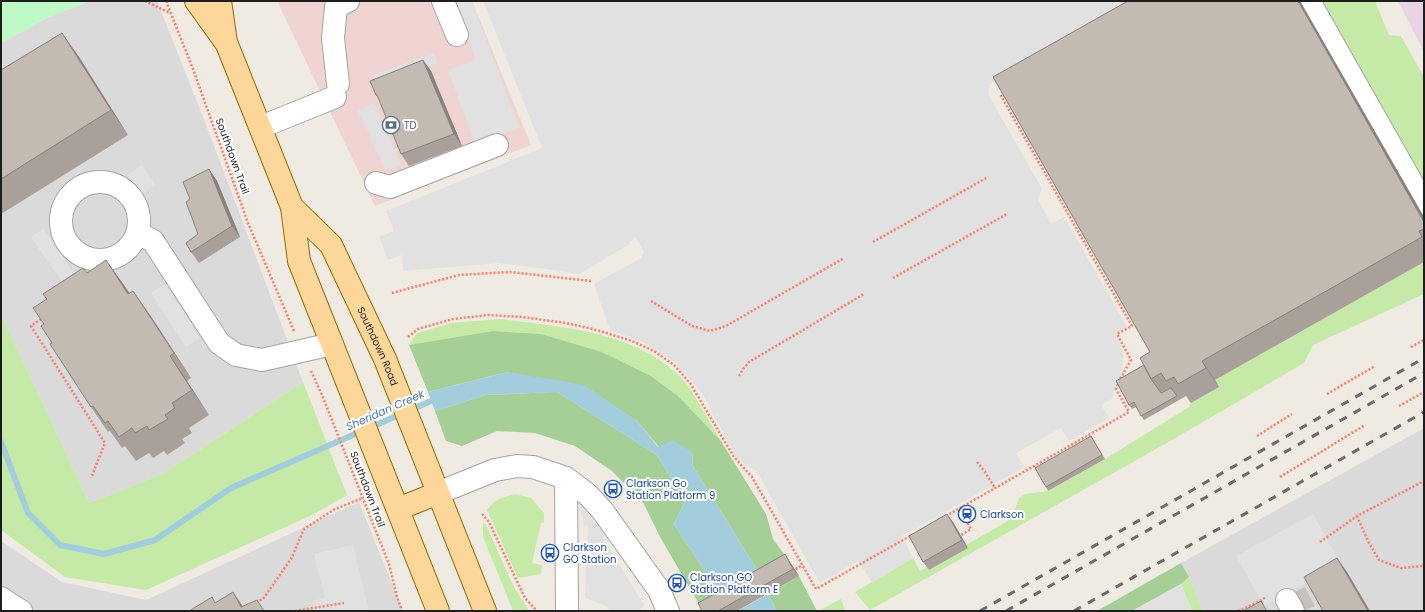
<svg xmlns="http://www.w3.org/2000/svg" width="1425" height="612" viewBox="0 0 1425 612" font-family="Poppins,sans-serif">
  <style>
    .residential { fill: #dbdada }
    .commercial { fill: #f0d4d1 }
    .industrial { fill: #e8d4e3 }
    .grass { fill: #c5eaa7 }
    .forest { fill: #a5cf97 }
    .park { fill: #befac5 }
    .parking { fill: #e1e1e1 }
    .water { fill: #a2cddd }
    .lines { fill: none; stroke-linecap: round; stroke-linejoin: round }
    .stream { stroke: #a2cddd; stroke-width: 6 }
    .minor-tunnel { stroke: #c5c2bb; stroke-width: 22; stroke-dasharray: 22 11; stroke-linecap: butt }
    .minor-casing { stroke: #a4a4a4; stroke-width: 24 }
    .major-casing { stroke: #966b00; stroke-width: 24 }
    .path { stroke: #fc7c66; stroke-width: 2.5; stroke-dasharray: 2 2; stroke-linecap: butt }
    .minor { stroke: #fff; stroke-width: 22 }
    .major { stroke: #fdd699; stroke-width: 22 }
    .rail { stroke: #6b6b6b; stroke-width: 3; stroke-dasharray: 8 8; stroke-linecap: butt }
    .wall { fill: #a8a099 }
    .shaded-wall { fill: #88827d }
    .building { fill: #c3bab2; stroke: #88827d }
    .labels { text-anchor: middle; stroke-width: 4; stroke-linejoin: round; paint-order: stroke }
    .service-label { font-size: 10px; fill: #4e5e75; stroke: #fff; text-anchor: start }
    .street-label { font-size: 10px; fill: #1d1d1d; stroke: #fff }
    .transit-label { font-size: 10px; fill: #164399; stroke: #fff; text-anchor: start }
    .water-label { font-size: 11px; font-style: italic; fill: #4877ae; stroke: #fff }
  </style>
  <rect width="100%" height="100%" fill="#efebe3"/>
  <!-- residential -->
  <path class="residential" d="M90 1H157L205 122 303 382 164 473 89 503 1 314V43L49 17Z
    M1424 428V611H1203L1189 577 1181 563Z
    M359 502 403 611H1V541L62 582 146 600Z"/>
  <!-- commercial -->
  <path class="commercial" d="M277 1H472L531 145 375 206Z"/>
  <!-- industrial -->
  <path class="industrial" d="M1398 1H1424V52Z"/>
  <!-- grass -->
  <path class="grass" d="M1314 1H1375L1389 35 1401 36 1424 77V193Z
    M1424 262V294L1313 345 1304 363 1172 440 870 610 855 592 913 558 920 571 927 567 929 570 967 548 966 545 1008 521 1014 512 1019 498 1025 494 1049 491 1105 459 1189 407 1191 403 1219 387 1215 380Z
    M1 314 89 503 164 473 303 382 347 495 312 515 146 590 65 577 1 530Z
    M500 319C563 327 643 332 687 384 691 389 694 396 698 402 706 415 713 428 721 441L678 396 651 376 602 352 541 334 493 331 409 345 417 333 451 323Z
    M516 494 531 498 544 513V522L541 523 532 563 542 565 541 574 518 578 487 510C494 500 503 496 516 494Z
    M483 523 486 525 514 587 529 611H513L483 537Z
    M1189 577 1203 611H1192L1181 584Z
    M841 599 845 611H818Z"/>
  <!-- forest -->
  <path class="forest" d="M493 331 541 334 602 352 651 376 678 396 721 441 766 514 773 539 790 562 762 578 693 466 692 452 659 447 636 420 508 372 428 392 409 345Z
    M557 392 657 455 685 501 674 524 724 600 703 611 659 535 644 504 612 471 575 446 535 433 497 431 462 446 446 441 435 411 486 395Z
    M1181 563 1189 577 1181 584 1132 611H1097Z
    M799 576 817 611H777L768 594Z"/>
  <!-- park -->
  <path class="park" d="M1 1H90L49 17 1 43Z"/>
  <!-- parking -->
  <path class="parking" d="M454 1H472L519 128 475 144 448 70 476 60Z
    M483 1H1166L999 79 989 85 988 94 1042 189 1038 199 1051 224 1064 217 1127 327 1115 334 1123 351V365L1112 399 1101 405 1109 418 1069 441 1061 428 1016 453 1024 467 902 536 913 558 872 583 858 561 820 583 756 470 747 466 736 457 703 395 691 380 670 359 645 343 610 330 594 284 641 258 644 252 636 238 629 242 630 244 579 274 539 268 499 263 403 271 402 255 388 260 379 237 394 231 386 211 542 148Z
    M434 53 438 63 376 86 372 76Z
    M374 103 401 164 386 171 358 111Z
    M142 165 155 185 141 195 128 175Z
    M43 229 84 288 72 296 31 237Z
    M165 284 200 338 186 347 151 293Z
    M578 503 605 534 603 538 644 605 640 611H610L607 606 585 598 588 526H583V517Z
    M1313 514 1341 564 1264 606 1236 556Z
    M353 545 369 611H315L312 601 325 598 314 554Z
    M1181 584 1192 611H1132Z"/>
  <!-- water -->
  <path class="water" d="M508 372 584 385 636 420 658 447 673 440 692 452 693 466 762 578 724 600 674 524 685 501 657 455 557 392 486 395 435 411 428 392Z
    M768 594 777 611H738Z"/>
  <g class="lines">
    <!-- stream -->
    <path class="stream" d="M1 442 28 513 60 545 104 554 155 540 231 488 438 398"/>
    <!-- minor-tunnel -->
    <path class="minor-tunnel" d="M1295 592 1305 611"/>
    <defs>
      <path id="minor" d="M443 1 457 35
        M1309 1 1424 204
        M338 84 333 38 336 7 348 1
        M261 127 335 97
        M61 221a39 39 0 1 1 78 0a39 39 0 1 1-78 0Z
        M376 183 390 187 497 145
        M138 233 153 241 219 343 236 355 262 360 332 344
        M566 478 567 611
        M438 493 495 470 517 466 533 467 566 478 587 494 602 510 659 590 668 611
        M1 598 11 605 21 611
        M1287 600 1293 611"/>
      <g id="major">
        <path d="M196 1 224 40"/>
        <path d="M220 1 226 42 292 207 299 261 438 611"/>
        <path id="s1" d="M292 207 331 245 385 359 485 611"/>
        <path d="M398 509 438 493"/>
      </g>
    </defs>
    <!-- minor casing -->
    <use href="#minor" class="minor-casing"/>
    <!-- major casing -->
    <use href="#major" class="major-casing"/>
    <!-- path -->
    <path class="path" d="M145 1 170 13
      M166 1 193 69 248 223 294 331
      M873 242 988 177
      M893 278 1007 214
      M392 293 459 275 510 272 591 281
      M651 301 692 326 710 331 726 326 844 258
      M41 319 31 326 105 443 91 478
      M408 337 418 329 453 319 489 315 522 317 566 323 597 330 632 341 654 351 674 365 690 383 734 457 752 477 816 589 912 535
      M1411 347 1424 340
      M311 371 322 395 389 564 397 597 402 611
      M739 376 743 369 749 362 864 294
      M1327 394 1375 366
      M1399 406 1424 392
      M1257 436 1292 414
      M977 462 985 472 995 488
      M1280 477 1365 425
      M482 514 489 522 525 598 537 611
      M946 516 1129 412 1116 389 1120 379 1131 360 1117 334 1132 326 1001 96 1005 94
      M1357 516 1368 541 1379 560 1401 568 1423 566 1424 564
      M958 537 971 529 959 509
      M1320 542 1357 516 1424 481
      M792 571 803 565
      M256 602 263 599 291 559 304 529 335 509 363 498
      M295 611 344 603
      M1238 611 1256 603 1266 597"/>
    <!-- minor -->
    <use href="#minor" class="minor"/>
    <!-- major -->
    <use href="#major" class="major"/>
    <!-- rail -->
    <path class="rail" d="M980 611 1424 358
      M1006 611 1424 373
      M1074 611 1424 412"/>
  </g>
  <!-- wall -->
  <path class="wall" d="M1128 1H1300L1424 217V262L1215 380 1219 387 1191 403 1186 396 1144 420 1136 407 1132 409 1129 405 1144 365 1150 352Z
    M62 33 79 57 128 135 1 214V70Z
    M423 60 431 71 462 146 409 166 401 154 380 101 376 95Z
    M209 169 217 181 240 237 199 263 191 252 198 234 190 199Z
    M106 260 129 293 150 315 191 378 187 381 209 415 189 428 192 433 182 439 185 443 167 455 164 451 153 458 149 453 136 461 125 446 122 448 110 431 108 432 91 407 52 343 87 273Z
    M1091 436 1105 459 1048 491 1046 487Z
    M953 522 968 548 929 570 923 562Z
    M790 562 799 576 737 611H702Z"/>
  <!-- shaded-wall -->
  <path class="shaded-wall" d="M1298 1H1300L1424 217V222Z
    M62 33 79 57 128 135 111 110Z
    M423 60 431 71 462 146 454 134Z
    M209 169 217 181 240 237 232 226Z
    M106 260 124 285 146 318 128 294Z
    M133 291 150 315 191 378 174 353Z
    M170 356 187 381 209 415 192 390Z
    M1202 361 1215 380 1219 387 1206 368Z
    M947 514 953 522 968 548 962 540Z
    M785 554 790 562 799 576 793 569Z
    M1337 558 1347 572 1370 611H1368Z
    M233 592 246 611 241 607Z"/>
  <!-- building -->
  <path class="building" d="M1128 1H1298L1424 222V229L1419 231 1422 237 1202 361 1206 368 1178 384 1174 377 1166 381 1161 373 1151 379 1140 358 1150 352 993 77Z
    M62 33 111 110 1 179V70Z
    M423 60 454 134 401 154 377 95H376L370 81Z
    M209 169 232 226 191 252 186 243 198 234 186 202 190 199 183 182Z
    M106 260 128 294 133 291 174 353 170 356 192 390 172 403 175 408 165 415 168 419 149 430 147 426 135 433 132 428 119 437 108 421 105 423 93 406 91 407 50 344 52 343 41 326 44 324 33 308 47 299 43 294 83 268 87 273Z
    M1144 365 1151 379 1161 393 1171 388 1177 396 1141 416 1134 402 1129 405 1116 381Z
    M1091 436 1102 455 1046 487 1035 468Z
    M947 514 962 540 923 562 909 536Z
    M785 554 793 569 718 611H702L698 603Z
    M1337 558 1368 611H1323L1304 577Z
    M233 592 241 607 257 600 264 611H189L212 597 215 603Z
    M1261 601 1267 611H1243Z"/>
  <!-- icons -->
  <defs>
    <symbol id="bank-ring" viewBox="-11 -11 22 22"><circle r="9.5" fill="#fff" stroke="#5c6f8a" stroke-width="1.5"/><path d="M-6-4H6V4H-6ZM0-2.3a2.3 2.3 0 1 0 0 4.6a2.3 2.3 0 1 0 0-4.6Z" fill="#5c6f8a"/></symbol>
    <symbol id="bus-ring" viewBox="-11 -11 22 22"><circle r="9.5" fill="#fff" stroke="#1a4fb4" stroke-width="1.5"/><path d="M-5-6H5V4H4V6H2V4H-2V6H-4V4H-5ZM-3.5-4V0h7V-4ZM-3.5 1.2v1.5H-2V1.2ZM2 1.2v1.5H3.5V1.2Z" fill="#1a4fb4"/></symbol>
    <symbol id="station-ring" viewBox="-11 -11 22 22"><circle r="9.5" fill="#fff" stroke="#1a4fb4" stroke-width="1.5"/><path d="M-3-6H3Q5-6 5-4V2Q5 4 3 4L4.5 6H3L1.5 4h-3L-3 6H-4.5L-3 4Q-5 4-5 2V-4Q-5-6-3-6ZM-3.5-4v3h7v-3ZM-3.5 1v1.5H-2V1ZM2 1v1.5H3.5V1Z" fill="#1a4fb4"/></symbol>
  </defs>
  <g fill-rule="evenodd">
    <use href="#bank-ring" x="381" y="115" width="20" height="20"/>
    <use href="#bus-ring" x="603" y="479" width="20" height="20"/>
    <use href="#station-ring" x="957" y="504" width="20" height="20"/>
    <use href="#bus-ring" x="540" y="543" width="20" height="20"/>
    <use href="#bus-ring" x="667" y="573" width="20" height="20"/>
  </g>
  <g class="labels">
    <!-- service labels -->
    <g class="service-label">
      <text x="404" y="129">TD</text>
    </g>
    <!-- street labels -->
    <g class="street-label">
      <text transform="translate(233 156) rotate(70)" y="4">Southdown Trail</text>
      <text dy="4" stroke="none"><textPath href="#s1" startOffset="166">Southdown Road</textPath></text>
      <text transform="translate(368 489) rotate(69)" y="4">Southdown Trail</text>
    </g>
    <!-- transit labels -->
    <g class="transit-label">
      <text x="626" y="487">Clarkson Go<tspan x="626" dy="12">Station Platform 9</tspan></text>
      <text x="980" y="518">Clarkson</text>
      <text x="563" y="551">Clarkson<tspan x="563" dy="12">GO Station</tspan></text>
      <text x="690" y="581">Clarkson GO<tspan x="690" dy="12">Station Platform E</tspan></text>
    </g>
    <!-- water labels -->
    <g class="water-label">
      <text transform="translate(385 410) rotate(-24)" y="4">Sheridan Creek</text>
    </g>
  </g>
  <!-- border -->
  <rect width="1425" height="612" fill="none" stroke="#1d1d1d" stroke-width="4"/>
</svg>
